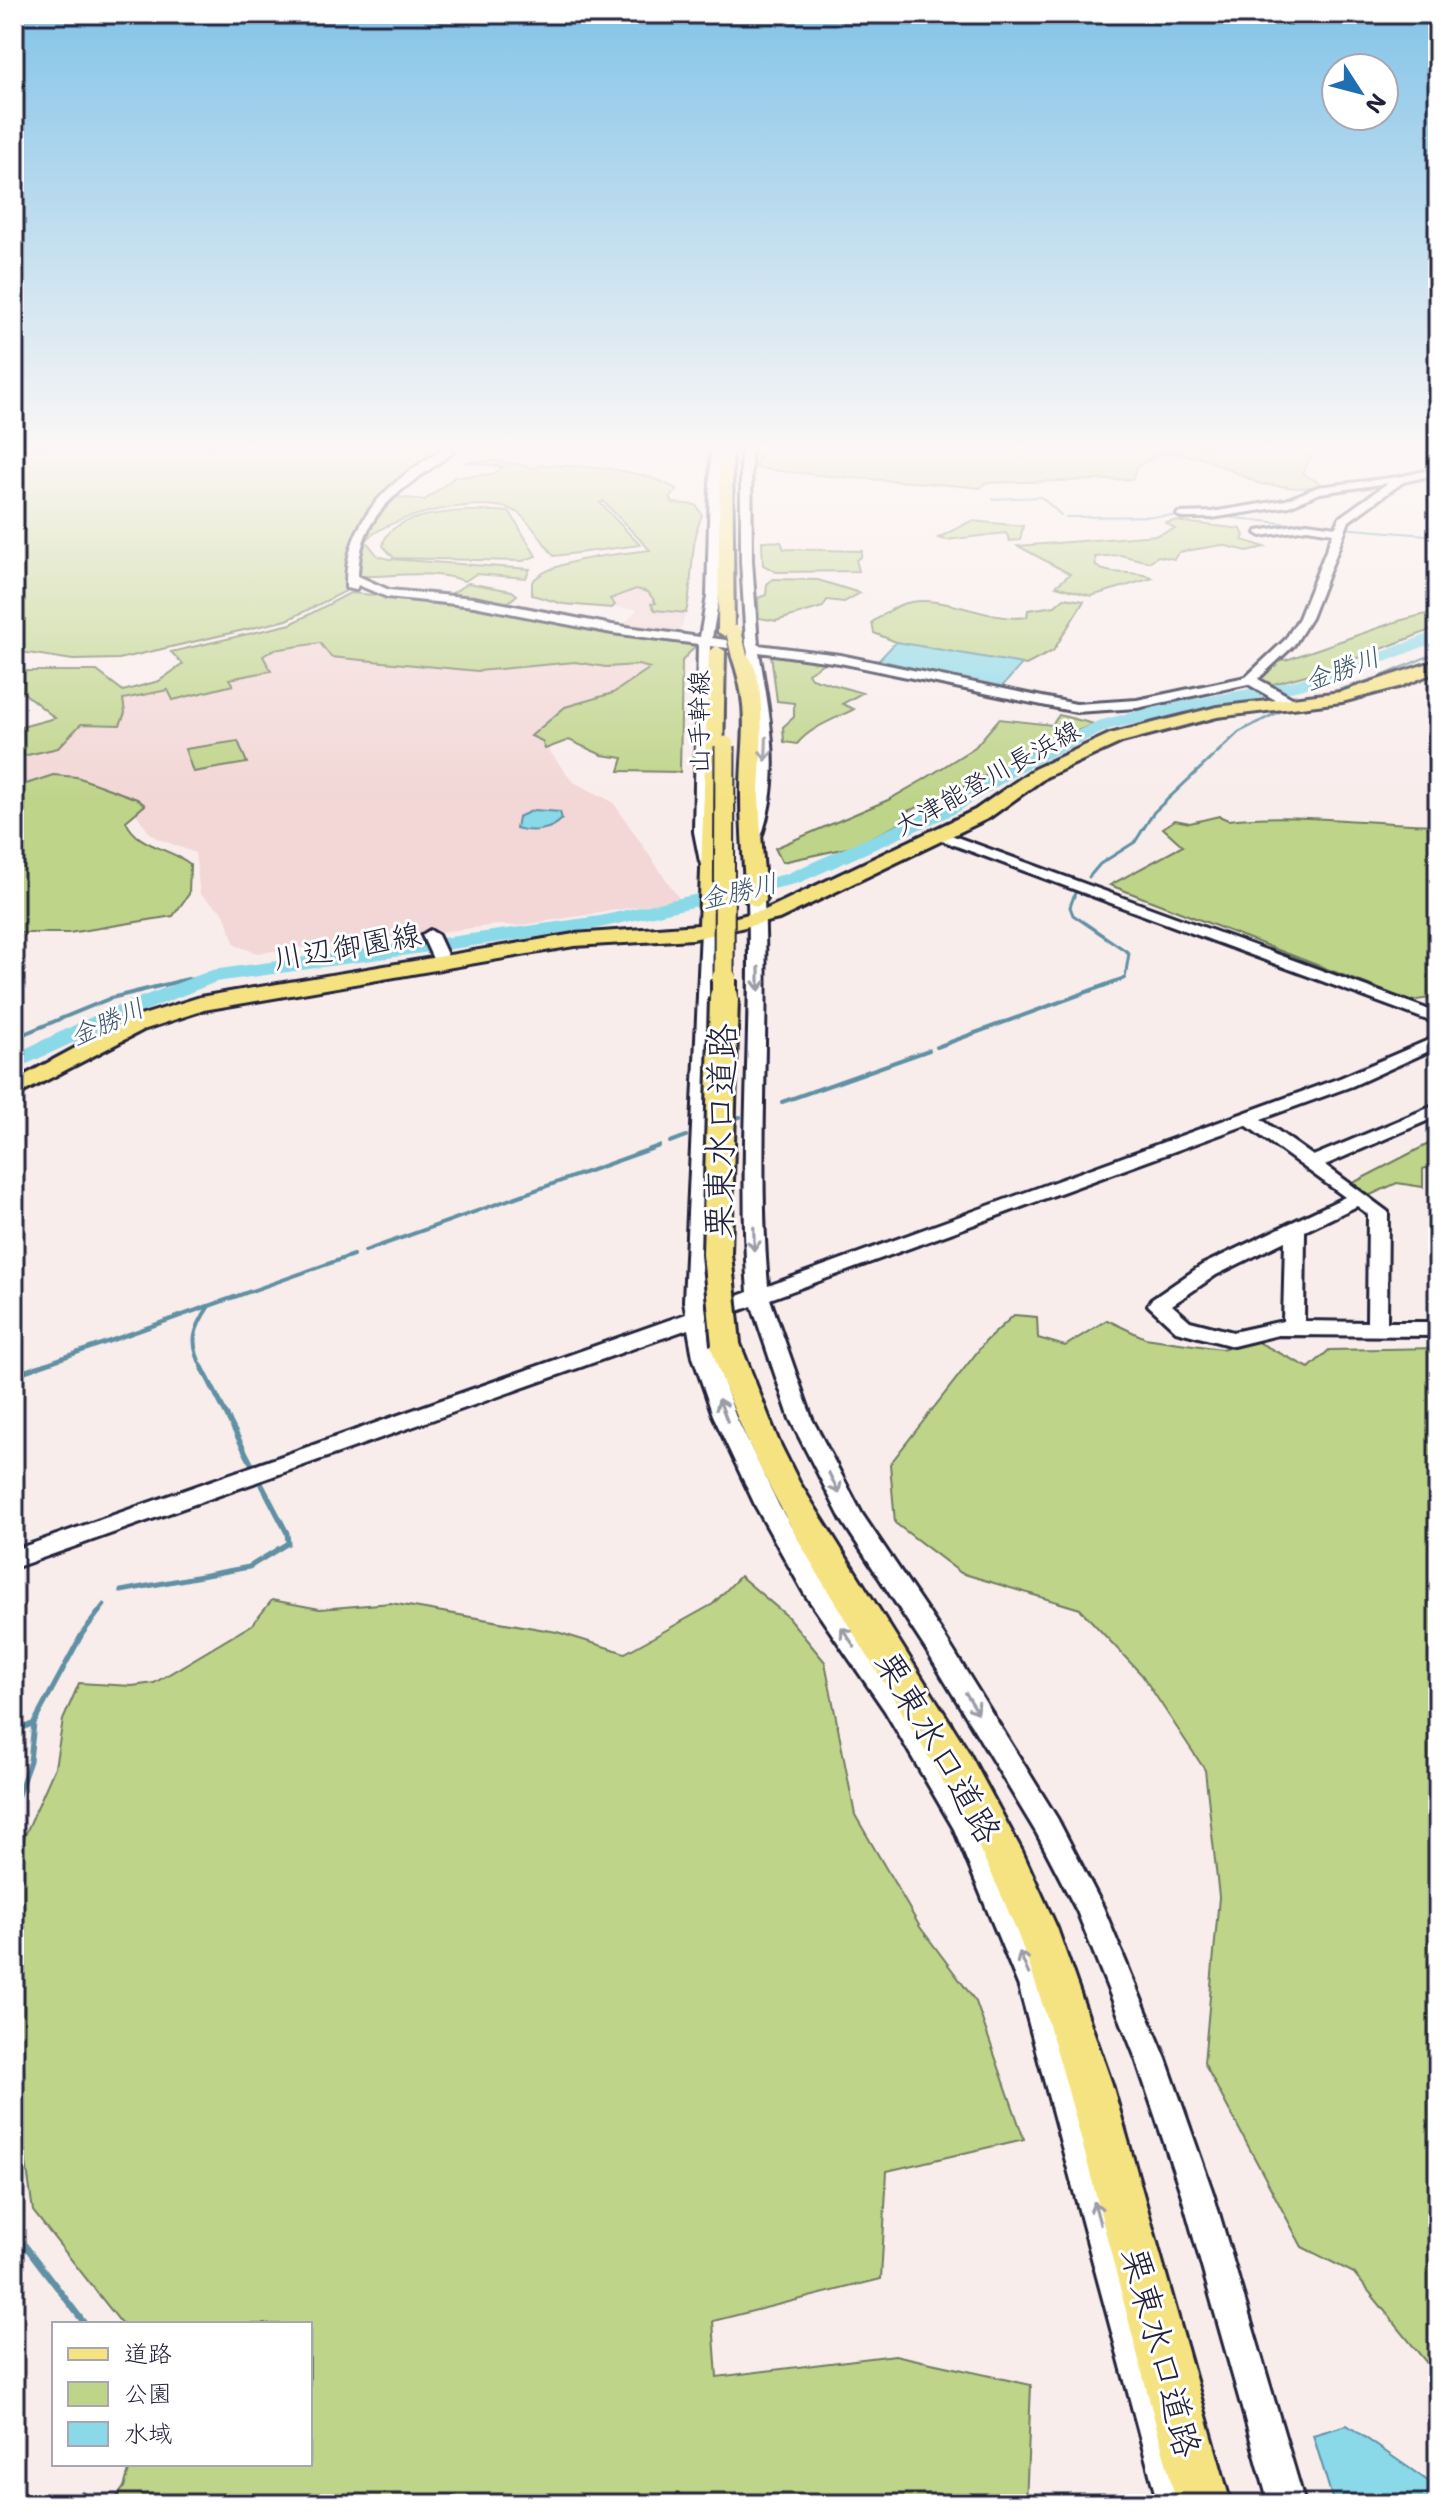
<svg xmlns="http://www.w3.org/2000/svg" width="1452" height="2518" viewBox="0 0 1452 2518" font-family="'Shantell Sans','Klee One',sans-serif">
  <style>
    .built { fill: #f2d7d6 }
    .green { fill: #bed489; stroke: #707b62; stroke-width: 2 }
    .water { fill: #8ad9e8; stroke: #6090a3; stroke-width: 2 }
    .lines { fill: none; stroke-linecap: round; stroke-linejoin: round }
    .stream-far4 { stroke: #6090a3; stroke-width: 2 }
    .stream-far3 { stroke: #6090a3; stroke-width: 3 }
    .stream-far2 { stroke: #6090a3; stroke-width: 4 }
    .stream-far1 { stroke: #6090a3; stroke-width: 5 }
    .stream { stroke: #6090a3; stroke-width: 6 }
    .river { fill: #8ad9e8; fill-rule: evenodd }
    .minor-casing { stroke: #22223b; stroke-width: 6 }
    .major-casing { stroke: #22223b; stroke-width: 6 }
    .highway-casing { stroke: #22223b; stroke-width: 6 }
    .minor { fill: #fff; fill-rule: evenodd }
    .major { fill: #f5e382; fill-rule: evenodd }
    .highway { fill: #f5e382; fill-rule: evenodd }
    .major-bridge-far2-casing { stroke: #22223b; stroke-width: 18; stroke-linecap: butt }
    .major-bridge-far1-casing { stroke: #22223b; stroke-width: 23; stroke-linecap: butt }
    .major-bridge-casing { stroke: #22223b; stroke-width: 30; stroke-linecap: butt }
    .highway-bridge-casing { stroke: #22223b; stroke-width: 34; stroke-linecap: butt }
    .major-bridge-far2 { stroke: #f5e382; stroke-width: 15 }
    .major-bridge-far1 { stroke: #f5e382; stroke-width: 19 }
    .major-bridge { stroke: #f5e382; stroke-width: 24 }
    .highway-bridge { stroke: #f5e382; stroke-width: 28 }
    .oneway { stroke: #9c9ca7 }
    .labels { text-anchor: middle; stroke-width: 6; stroke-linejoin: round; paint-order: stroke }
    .far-water-label { font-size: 26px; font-style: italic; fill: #41596f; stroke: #fff }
    .far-street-label { font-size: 26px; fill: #22223b; stroke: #fff }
    .street-label { font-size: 30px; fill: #22223b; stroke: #fff }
    .near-street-label { font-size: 36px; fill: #22223b; stroke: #fff }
  </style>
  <rect width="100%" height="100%" fill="#f9edec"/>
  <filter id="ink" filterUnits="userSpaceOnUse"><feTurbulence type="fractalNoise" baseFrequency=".0125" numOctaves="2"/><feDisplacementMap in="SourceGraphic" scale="16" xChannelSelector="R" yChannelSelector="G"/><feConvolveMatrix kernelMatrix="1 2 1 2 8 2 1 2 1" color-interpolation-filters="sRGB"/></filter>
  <g filter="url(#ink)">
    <!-- built -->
    <path class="built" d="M636 589 648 592 656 603 655 610 686 613 682 627 673 635 621 628 637 609 612 608 615 604 610 599Z
      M320 643 332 657 478 671 575 662 606 667 638 665 652 668 613 693 589 698 560 711 542 741 572 781 613 802 680 900 517 926 498 925 257 953 235 945 224 913 200 894 195 853 156 838 148 831 135 812 137 799 66 775H53L14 788V758L58 748 81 724 103 726 122 699 168 690 232 685 228 679 271 671 263 656 272 650Z"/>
    <!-- green -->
    <path class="green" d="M14 448H447C395 489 341 512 349 588L344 592 287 620 119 659 73 660 14 651Z
      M762 448H1337L1314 451 1302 473 1325 486 1297 488 1260 484 1204 458 1165 451 1137 466 1133 479 985 483 981 488C907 480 832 479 758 468L755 467Z
      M499 461 535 468 540 465C585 467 639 466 678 490L670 497 673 503 696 505 702 515C689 545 694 580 686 613L655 610 651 604 656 603 648 592 636 589 610 599 615 605 612 608 563 604 532 595V582C550 559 621 554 650 550L603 501 600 503 640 545 554 556C543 543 532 523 518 513 490 493 385 515 366 541L378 556 389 559 530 569 526 578 476 574 465 581C430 569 393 577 357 576L355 571 366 530 396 497 425 500 455 477 493 474 503 467 465 462Z
      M495 511 510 512 536 556 523 561 394 558 383 546C386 511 468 510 495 511Z
      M971 521 1023 526 1020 540 1010 541 1006 533 946 540 938 538Z
      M1174 521 1241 529 1244 536 1242 540 1265 547 1247 551 1222 545 1179 552 1174 559 1158 556 1149 562 1120 555 1095 557 1096 566C1111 577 1135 569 1153 578L1091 596 1056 586 1070 574 1018 546 1157 535 1175 529 1166 523Z
      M762 541 781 542 784 549 862 551 861 557 856 560 859 571 776 572 763 565Z
      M773 579 818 580 860 593 844 602 827 600 823 607 776 621 759 618 758 598 766 595 767 584Z
      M468 583 512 591 517 595 506 604 448 596Z
      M350 593 454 602 534 614 588 628 698 643 682 661 680 772 619 771 623 758 602 755 569 740 545 749 542 741 531 736 565 707 613 693 650 668 638 665 606 667 575 662 478 671 331 657 320 643 273 650 263 656 271 671 229 679 233 685 173 700 168 690 123 699 125 713 120 725 81 724 58 748 14 758V729L55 718 14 685V671H97L123 691 159 681 183 664 171 652 291 624Z
      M1064 598 1084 601 1053 651 1026 665 896 642 874 633 872 622C881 617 891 609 900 605 941 590 985 623 1027 617L1028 610 1055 606Z
      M1438 611V627L1335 667 1266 686 1260 683 1265 671 1279 659 1286 660 1398 621Z
      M771 654 827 661 808 673 811 678 862 693 842 704 854 709C834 720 812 726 797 744L784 742 783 727 794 717V703L777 701Z
      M1059 715 1094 724C1029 750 969 789 905 812L902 823 852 847 782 862 775 848 888 800 923 780 975 747 999 719 1052 725Z
      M238 741 247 763 193 772 185 749Z
      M53 775 77 777 137 799 145 805 126 821C136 847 171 848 190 864L189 894 173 916 69 933H14V788Z
      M1219 816 1228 820C1298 812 1366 824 1438 825V997L1410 1001 1110 885 1183 846 1163 828 1175 820 1190 823Z
      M1438 1139V1164L1423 1169V1187L1397 1183 1368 1196 1351 1184Z
      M1014 1315 1037 1317 1038 1338 1065 1346 1107 1320 1145 1338 1221 1349 1256 1341 1309 1368 1329 1350 1438 1348V2377L1354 2273 1302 2247 1204 2063 1219 1897 1205 1770 1142 1675 1080 1609 961 1573 895 1523 890 1464 985 1342Z
      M740 1576 787 1616 825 1662 855 1815 920 1927 976 2002 1024 2139 887 2171 881 2279 713 2321 717 2377 895 2355 1031 2385 1026 2504H112L124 2487 131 2464H310V2324H122L33 2211 14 2079V1860L55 1767 63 1720 79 1683 132 1686 154 1683 253 1624 272 1600 320 1609 391 1603 557 1632 625 1653 713 1604Z"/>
    <!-- water -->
    <path class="water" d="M896 642 1022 664 1000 689 879 660Z
      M534 810 560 812 562 819C551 831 532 833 516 828L518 817Z
      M1347 2425 1438 2488V2504H1334L1313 2435Z"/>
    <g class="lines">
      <!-- stream-far4 -->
      <path class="stream-far4" d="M993 499 1041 497 1061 515
        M1217 516 1300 525
        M1066 517 1177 516
        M1341 528 1438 536
        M1370 681 1438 652"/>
      <!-- stream-far3 -->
      <path class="stream-far3" d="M1336 691 1375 679
        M1089 877 1100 864 1135 842 1154 812 1239 732 1288 707
        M1075 893 1070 907 1073 915 1129 953 1125 978 1117 981
        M177 981 212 976"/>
      <!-- stream-far2 -->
      <path class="stream-far2" d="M14 1038 111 998 188 979
        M937 1047 1122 979
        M782 1102 929 1050
        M730 1120 740 1117
        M670 1142 686 1136
        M365 1251 659 1146
        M31 1369 208 1306
        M203 1369C189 1343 193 1330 209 1306L353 1255"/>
      <!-- stream-far1 -->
      <path class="stream-far1" d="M202 1367 253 1467
        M14 1375 37 1367
        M121 1591 249 1567 288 1543 287 1533 262 1485
        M14 1732 34 1723
        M14 1806 30 1761 34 1723 82 1634 104 1605"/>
      <!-- stream -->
      <path class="stream" d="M14 2231 85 2324
        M77 2504 83 2494"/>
      <!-- river -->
      <path class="river" d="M1438 630V641L1364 670 1300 690 1110 729 1023 770 956 813 799 883 600 928 216 982 120 1021 14 1070V1054L104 1011 212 970 600 916 786 874 942 805 1011 762 1098 721 1157 706 1292 681 1352 664Z"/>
      <defs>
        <path id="minor" d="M445 448H458C409 488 360 504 358 576L389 590 474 598 612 625 700 637 707 596 711 448H721L719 596 712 638 746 643 741 561V448H751L752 561 758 645 840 655 1076 704 1137 700 1246 677 1285 640 1299 618 1333 533 1307 529 1261 536 1256 533 1257 531 1307 523 1336 527 1340 517 1388 483 1320 493 1289 506 1211 518H1182L1177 515 1178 513 1211 512 1286 500 1318 487 1399 477 1438 468V474L1403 482 1349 521 1311 618 1294 645 1258 679 1294 699V705H1284L1248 684 1137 708 1076 712 840 663 759 652C770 716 783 777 760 840L753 844 746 840C769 777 756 715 747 650L710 646 707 793 708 832 716 862 708 867 700 862 694 832 698 644 612 633 474 606 387 597 358 585 356 590 346 588C345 519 389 481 445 448Z
          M940 831 1438 1013V1024L935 838 933 835Z
          M756 896 764 901C770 1029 757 1158 768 1286L1340 1078 1438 1036V1047L1352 1086 1261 1119 1313 1156 1438 1104V1116L1325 1165 1388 1212 1387 1322H1438V1336L1278 1335 1233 1346 1176 1331 1148 1305 1151 1300 1202 1265 1345 1197 1246 1125 770 1299 812 1419 862 1514 943 1634 1057 1818 1103 1907 1166 2059 1213 2193 1305 2504H1269L1181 2193 1136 2059 1077 1911 1037 1834 925 1648 841 1519 790 1419 752 1306 708 1322 715 1357 735 1415 779 1506 822 1579 903 1697 975 1816 1049 1987 1194 2504H1158L1019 1987 954 1829 885 1711 804 1593 756 1507 713 1415 693 1357 688 1329 14 1568V1550L686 1314 684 1301 701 930 709 925 717 930 705 1308 748 1292C738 1163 753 1031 748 901ZM1357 1206 1368 1214 1367 1322 1304 1321 1305 1231ZM1285 1241 1283 1321 1233 1332 1190 1321 1172 1305 1216 1275Z
          M430 930 438 935 450 961 448 964 442 966 434 961 422 935Z"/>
        <path id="major" d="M720 448H732L734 632 726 637 718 632Z
          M717 646 725 651 720 921 765 910 975 810 1034 769 1110 734 1217 707 1341 692 1438 660V671L1402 686 1342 702 1217 717 1122 742 1046 777 989 818 779 919 693 939 574 946 204 1010 143 1030 14 1097V1081L127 1020 200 997 574 934 699 925 709 651Z
          M739 649C772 659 759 769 759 796 760 831 764 866 766 901L756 907 746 901C744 866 741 830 741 795 741 736 752 714 731 654Z"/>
        <path id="highway" d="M726 1333 737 1336 778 1440 799 1482 968 1751 1022 1851 1057 1928 1112 2084 1231 2504H1177C1148 2396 1120 2288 1092 2180 1065 2078 1039 1975 994 1879 908 1696 772 1539 710 1344L715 1336Z"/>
      </defs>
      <!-- minor casing -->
      <use href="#minor" class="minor-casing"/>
      <!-- major casing -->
      <use href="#major" class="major-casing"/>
      <!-- highway casing -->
      <use href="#highway" class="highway-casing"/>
      <!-- minor -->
      <use href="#minor" class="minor"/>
      <!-- major -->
      <use href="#major" class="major"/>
      <!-- highway -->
      <use href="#highway" class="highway"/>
      <defs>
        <path id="major-bridge-far2" d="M734 633 739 654"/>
        <path id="major-bridge-far1" d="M724 981 725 746"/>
        <path id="major-bridge" d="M724 997V979"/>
        <path id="highway-bridge" d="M724 997 717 1254 726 1344"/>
      </defs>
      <!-- major-bridge-far2 casing -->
      <use href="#major-bridge-far2" class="major-bridge-far2-casing"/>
      <!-- major-bridge-far1 casing -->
      <use href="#major-bridge-far1" class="major-bridge-far1-casing"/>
      <!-- major-bridge casing -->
      <use href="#major-bridge" class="major-bridge-casing"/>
      <!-- highway-bridge casing -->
      <use href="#highway-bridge" class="highway-bridge-casing"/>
      <!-- major-bridge-far2 -->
      <use href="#major-bridge-far2" class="major-bridge-far2"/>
      <!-- major-bridge-far1 -->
      <use href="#major-bridge-far1" class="major-bridge-far1"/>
      <!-- major-bridge -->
      <use href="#major-bridge" class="major-bridge"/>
      <!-- highway-bridge -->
      <use href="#highway-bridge" class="highway-bridge"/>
    </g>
    <!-- one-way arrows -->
    <defs><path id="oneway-shaft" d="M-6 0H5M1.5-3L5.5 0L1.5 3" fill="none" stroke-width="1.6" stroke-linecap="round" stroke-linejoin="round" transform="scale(2)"/></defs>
    <g class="oneway">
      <use href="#oneway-shaft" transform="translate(766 749) rotate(92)"/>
      <use href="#oneway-shaft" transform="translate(759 979) rotate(90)"/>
      <use href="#oneway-shaft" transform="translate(754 1239) rotate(89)"/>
      <use href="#oneway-shaft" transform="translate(723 1410) rotate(-111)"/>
      <use href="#oneway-shaft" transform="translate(834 1483) rotate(63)"/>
      <use href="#oneway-shaft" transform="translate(848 1637) rotate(-124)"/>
      <use href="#oneway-shaft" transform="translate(972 1703) rotate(58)"/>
      <use href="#oneway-shaft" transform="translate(1024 1963) rotate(-113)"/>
      <use href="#oneway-shaft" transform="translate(1097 2213) rotate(-105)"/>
    </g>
  </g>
  <!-- sky -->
  <linearGradient id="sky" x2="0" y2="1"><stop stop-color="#82c3e8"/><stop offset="0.56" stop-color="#fcf7f6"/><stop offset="1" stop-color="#fcf7f6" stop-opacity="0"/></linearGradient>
  <rect width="1452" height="801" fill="url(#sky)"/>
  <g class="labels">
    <!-- far-water labels -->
    <g class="far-water-label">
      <text transform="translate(1342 669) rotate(-20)" y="9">金勝川</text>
      <text transform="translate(739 891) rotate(-13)" y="9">金勝川</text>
      <text transform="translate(107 1022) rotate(-24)" y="9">金勝川</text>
    </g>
    <!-- far-street labels -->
    <g class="far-street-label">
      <text transform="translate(699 722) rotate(-90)" y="9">山手幹線</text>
      <text transform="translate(987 778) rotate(-29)" y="9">大津能登川長浜線</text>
    </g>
    <!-- street labels -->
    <g class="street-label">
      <text transform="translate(347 947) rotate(-10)" y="10">川辺御園線</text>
    </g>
    <!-- near-street labels -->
    <g class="near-street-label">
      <text transform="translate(720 1131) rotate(-89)" y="13">栗東水口道路</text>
      <text transform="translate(939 1747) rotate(60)" y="13">栗東水口道路</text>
      <text transform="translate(1162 2352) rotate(75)" y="13">栗東水口道路</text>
    </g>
  </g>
  <!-- margin -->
  <rect width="1452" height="2518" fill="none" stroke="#fff" stroke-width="48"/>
  <rect x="24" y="24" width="1404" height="2470" fill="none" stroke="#22223b" stroke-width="3" filter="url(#ink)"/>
  <!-- legend -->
  <rect x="52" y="2322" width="260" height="144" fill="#ffffff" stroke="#a7a7b1" stroke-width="2"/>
  <rect x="68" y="2348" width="40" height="12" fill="#f5e382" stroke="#a7a7b1" stroke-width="2"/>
  <text x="124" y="2362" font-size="24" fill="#22223b">道路</text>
  <rect x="68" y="2382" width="40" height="24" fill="#bed489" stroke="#a7a7b1" stroke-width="2"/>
  <text x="124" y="2402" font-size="24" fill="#22223b">公園</text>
  <rect x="68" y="2422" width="40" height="24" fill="#8ad9e8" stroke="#a7a7b1" stroke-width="2"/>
  <text x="124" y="2442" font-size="24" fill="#22223b">水域</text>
  <!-- north arrow -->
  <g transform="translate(1360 92) rotate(126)"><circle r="38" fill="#ffffff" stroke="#a7a7b1" stroke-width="2"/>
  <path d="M0-6L14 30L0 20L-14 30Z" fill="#1f6fb2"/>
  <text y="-12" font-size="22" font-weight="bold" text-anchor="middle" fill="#22223b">N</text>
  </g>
</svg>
